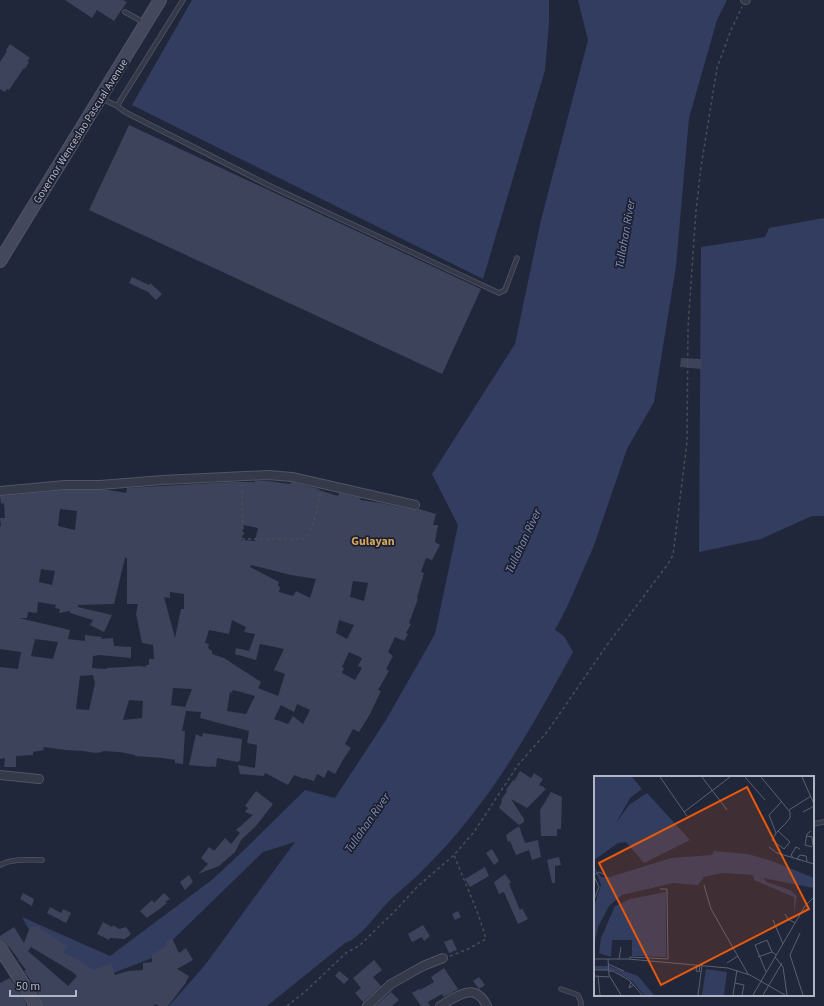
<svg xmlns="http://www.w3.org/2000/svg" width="824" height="1006" viewBox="0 0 824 1006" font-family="'Source Sans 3',sans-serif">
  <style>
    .water { fill: #333d60 }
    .building { fill: #3d435a; fill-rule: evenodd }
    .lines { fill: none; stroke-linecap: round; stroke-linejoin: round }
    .service-casing { stroke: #505565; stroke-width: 5.5 }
    .minor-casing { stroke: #505565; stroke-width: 10 }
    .secondary-casing { stroke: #505565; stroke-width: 14 }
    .path { stroke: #415158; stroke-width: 1.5; stroke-dasharray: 3 3; stroke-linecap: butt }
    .service { stroke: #353a4a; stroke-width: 4 }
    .minor { stroke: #353a4a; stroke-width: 8 }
    .secondary { stroke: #43485d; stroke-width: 12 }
    .labels { text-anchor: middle; stroke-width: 3.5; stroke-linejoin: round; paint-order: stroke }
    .street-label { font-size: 11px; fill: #b0b5c6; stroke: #1b1f2f }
    .water-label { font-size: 12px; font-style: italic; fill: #808bb3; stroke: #1b1f2f }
    .neighbourhood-label { font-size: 12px; font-weight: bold; fill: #d5a75d; stroke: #1b1f2f }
    .inset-road { fill: none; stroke: #5a6072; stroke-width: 1 }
    .view { fill: #e8590c; fill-opacity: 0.15; stroke: #e8590c; stroke-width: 2 }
    .inset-edge { fill: none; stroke: #b0b5c6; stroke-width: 2 }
  </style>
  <rect width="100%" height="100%" fill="#21273a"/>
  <!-- water -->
  <path class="water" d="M192 0H549V22L545 70 483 279 132 105Z
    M578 0H727L717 20 689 118 676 266 654 402 627 449 593 548 566 609 555 630 564 636 573 652C540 712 507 773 463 826 449 844 432 861 416 877 407 885 397 893 389 901 377 913 361 938 345 943L267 1006H169L205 965 295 842 263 852 155 957 103 977 35 940 22 917 110 956 213 879 244 850 305 790 335 798 386 720 435 634 458 525 432 474 515 344 541 220 588 40Z
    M824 218V516H812L761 539 699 552 701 247 765 237 769 228Z"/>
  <!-- building -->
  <path class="building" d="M65 0H123L127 2 114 21 97 10 92 18Z
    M10 44 30 58 27 61 29 62 25 69 24 68 9 90 7 89 5 92 0 89V62L7 51 6 50Z
    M129 125 481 289 442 374 89 210Z
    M132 277 149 285 150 283 162 294 156 300 148 292 129 283Z
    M681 358 702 359 701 369 680 367Z
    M255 481H268L290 484 291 482 319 489V490L338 496 339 493 361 498 360 500 381 503 414 510 419 509 436 514 433 525H438L435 542 440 545 432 560 426 558 421 572 424 573 417 598 418 599 409 623 411 624 406 633 408 634 404 641 395 637 388 652 393 656 386 669 389 671 378 690 381 691 370 714 359 732 353 729 345 744 351 748 344 758 335 774 328 770 324 778 317 774 314 781 304 778V779L294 775 288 785 265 773 264 776 240 774 238 765 255 768 257 745 247 743 249 731 200 718 201 712 186 711 182 731H185L183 764 175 763V760L163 758 135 756V755L120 752 102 751V752L96 753 83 751 66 750 43 747 44 750 33 752V755L16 756V767H4L5 758 0 759V667L18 669 21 652 0 649V526H1L0 518H5L4 503 1 504 0 496 65 490H109L126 493 127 488 231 482H255ZM60 509 77 511 75 530 58 526ZM243 525 258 528 255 541 242 540ZM125 558H127V604H138L136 614 142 643 153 645 154 659H149V665H146V667L139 666 107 668V669L92 668 93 656 100 655 131 658V647L114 646 113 638 101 639 102 637 85 635V641L68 639 70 630 19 618H27L28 612 37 613 38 602 56 605 55 608 60 609 59 613 70 611V613L93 620 90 625 104 632 112 615 78 607V605L114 604ZM251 565 291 575 316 579 310 598 296 591 293 596 279 592 280 587 278 586 279 582 250 567ZM41 569 55 571 52 585 39 582ZM353 581 368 583 364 601 350 597ZM170 592 184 594V609H181L175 638 164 597 170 598ZM232 620 246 627 244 632 255 634 249 651 236 648 235 654 256 660 260 644 284 649 274 670 285 674 278 696 258 688 261 682 224 658 212 654V651L208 648 209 644 205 643 209 630 229 634ZM339 620 354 625 347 639 336 633ZM35 639 58 642 53 659 31 656ZM349 652 362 658 358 666 362 668 355 680 342 673 344 668 342 667ZM93 675 95 683 89 710 76 709 80 676ZM173 688 192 689 185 707 171 705ZM233 690 255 696 246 714 227 711 230 692 232 693ZM129 700 143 701 142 718 123 720ZM297 704 310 710 303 724 293 716 288 724 274 719 281 705 294 712Z
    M203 733 242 739 240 761 237 762 217 758 216 767 210 766V767L189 765 196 734 202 737Z
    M520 771 531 778 534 773 543 779 539 785 544 787V788L546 789 527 808 511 799 524 819V822L519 825 499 808 502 801 501 800 507 791 506 790 513 780 514 781Z
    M256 791 273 804 256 826 241 840 235 852 219 866 198 874 208 864 201 858 209 847 214 851 225 838 231 844 240 833 236 830 253 815 245 812 248 808 245 806Z
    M551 792 562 797 561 829H557V836H541L540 810Z
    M519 826 525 843 538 840 541 857 532 860 529 850 516 855 510 841 508 842 506 835Z
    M492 849 499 861 494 865 486 853Z
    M559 857 561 865 555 866V883H552L547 860Z
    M485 867 489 876 470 887 465 879Z
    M505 874 511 882 509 884 520 910 522 908 528 919 518 924 504 892 499 894 494 882Z
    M189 875 193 882 185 890 180 882Z
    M23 893 34 899 32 906 20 899Z
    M164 893 170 899 165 902 167 903 162 907 147 918 140 911 152 900 154 903Z
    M50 907 61 913 63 909 71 913 66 923 47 913Z
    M458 911 461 917 455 920 452 914Z
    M103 922 112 927 113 925 119 929 126 927 131 934 125 939 110 938 109 940 97 934Z
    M423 925 430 936 424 941 422 937 412 942 408 934Z
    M38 926 44 931 67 946 63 952 77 959 94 970 111 963 115 975 128 971 143 970V963L152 962V955L167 945 166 942 172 938 179 953 186 948 193 960 177 969 189 976 185 984 168 1006H159L155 1004 154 1006H43L36 989 24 971 26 970 20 962 18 961 19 960 10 948 4 942 0 941V936L14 927 24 943 30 927ZM31 947 71 971 77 976 68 986 28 951Z
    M452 939 457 950 449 953 444 942Z
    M374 960 382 970 373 977 381 986 363 1002 355 993 361 988 353 978Z
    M444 968 458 989 444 997 442 994 428 1002 430 1006H421L412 993 419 989 420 990 434 982 431 977Z
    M339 971 349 979 344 984 335 976Z
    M479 977 485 985 479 989 473 981Z
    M10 978 23 997 27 1006H0V983Z
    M391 992 399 1000 392 1006H375Z"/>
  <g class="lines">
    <defs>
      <path id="service" d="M183 0 117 106 125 112 268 185 499 293 505 290 517 258
        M125 12 145 23
        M101 98 117 106
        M813 824 824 822
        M0 865C13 858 29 860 42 860
        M561 989 578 995 581 1002V1006"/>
      <path id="minor" d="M745 0H746
        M0 491 65 485H100L163 480 268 475 292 477 415 505
        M0 775 39 779
        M367 1006 391 984 423 966 443 958
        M440 1006C457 996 475 981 487 1006"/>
      <path id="secondary" d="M0 261 160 0
        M0 948 29 993 36 1006"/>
    </defs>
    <!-- service casing -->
    <use href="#service" class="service-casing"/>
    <!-- minor casing -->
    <use href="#minor" class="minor-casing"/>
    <!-- secondary casing -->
    <use href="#secondary" class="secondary-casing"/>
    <!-- path -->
    <path class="path" d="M242 484 243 539H304C314 532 318 503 321 491
      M450 956 468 949 486 939C478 910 465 883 454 855
      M287 1006 307 990 347 952 359 946 396 910 417 887 454 855 474 832 518 765 547 732 607 645 668 564 673 555 687 442 688 327 696 211 701 167 717 68 731 30 742 7"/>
    <!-- service -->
    <use href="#service" class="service"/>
    <!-- minor -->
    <use href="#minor" class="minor"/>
    <!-- secondary -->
    <use href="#secondary" class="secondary"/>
  </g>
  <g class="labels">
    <!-- street labels -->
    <g class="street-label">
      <text transform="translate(80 131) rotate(-58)" y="4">Governor Wenceslao Pascual Avenue</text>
    </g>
    <!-- water labels -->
    <g class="water-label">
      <text transform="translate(625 234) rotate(-80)" y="4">Tullahan River</text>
      <text transform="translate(523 541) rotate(-65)" y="4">Tullahan River</text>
      <text transform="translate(367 823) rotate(-55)" y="4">Tullahan River</text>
    </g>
    <!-- neighbourhood labels -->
    <g class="neighbourhood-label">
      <text x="373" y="545">Gulayan</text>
    </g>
  </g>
  <!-- overview -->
  <g transform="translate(594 776)">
    <rect width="220" height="220" fill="#21273a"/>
    <path d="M0 1H38L48 13 36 22 22 47 35 29 53 17 96 64 50 87 32 66 24 67 0 84ZM120 75 154 78 178 85 220 102V112L169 102 173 106 196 114 203 120 200 136V121L160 104 159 99 144 98 128 97 110 101 104 109 79 107 28 119 15 130 4 151 0 170V130L7 109 0 91 7 101H16L77 82 118 79ZM72 116V181L38 180V164H18L17 181 5 177 7 162 21 130 36 123ZM0 190H15L44 200 60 219H50L38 205 21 195 0 193ZM112 193 133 196 130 219H108Z" fill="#333d60"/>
    <path class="inset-road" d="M66 1 93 40M108 1 133 34M151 1 171 24M167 1 196 36V42L192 47 182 57 178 64 190 73 196 66 184 55M208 1 220 28M195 34 217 20M90 36 136 1M209 36 220 30M217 55 213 58 211 69 218 71M182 57 175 39 188 25M213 60 218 61 219 70M175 71 183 77 220 88M199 82 197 79 202 71 206 73M206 84 203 83 206 79 212 80 213 85M0 99 5 96 11 99M0 100 5 111 0 124M110 109 117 133 154 198M191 138 194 143 201 147M179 144 189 168M206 157 196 179 209 219M164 181 178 176M181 181 189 191 193 219M0 183H34L134 192 156 199 191 219M14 183 15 199 27 219M25 183 27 171M36 183V181L74 183 73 113H66M133 187 144 180M14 188 30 195M103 189 102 195 105 196 106 189M0 194H14M14 195H19L35 204 48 219M172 196 161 169 173 164 178 176 182 179M0 200 15 201M4 200 6 219M37 206 35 212 40 209M141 207 150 209 148 219M104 219 108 189M139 219 143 194M159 219 211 130 220 121M169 219 188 187"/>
    <path class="view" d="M153 11 215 133 67 209 5 87Z"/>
    <rect width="220" height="220" class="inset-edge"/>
  </g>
  <!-- scale -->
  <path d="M10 990v6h66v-6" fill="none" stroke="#b0b5c6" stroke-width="2"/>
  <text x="16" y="990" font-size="12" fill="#b0b5c6" stroke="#1b1f2f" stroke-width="3" paint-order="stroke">50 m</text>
</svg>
